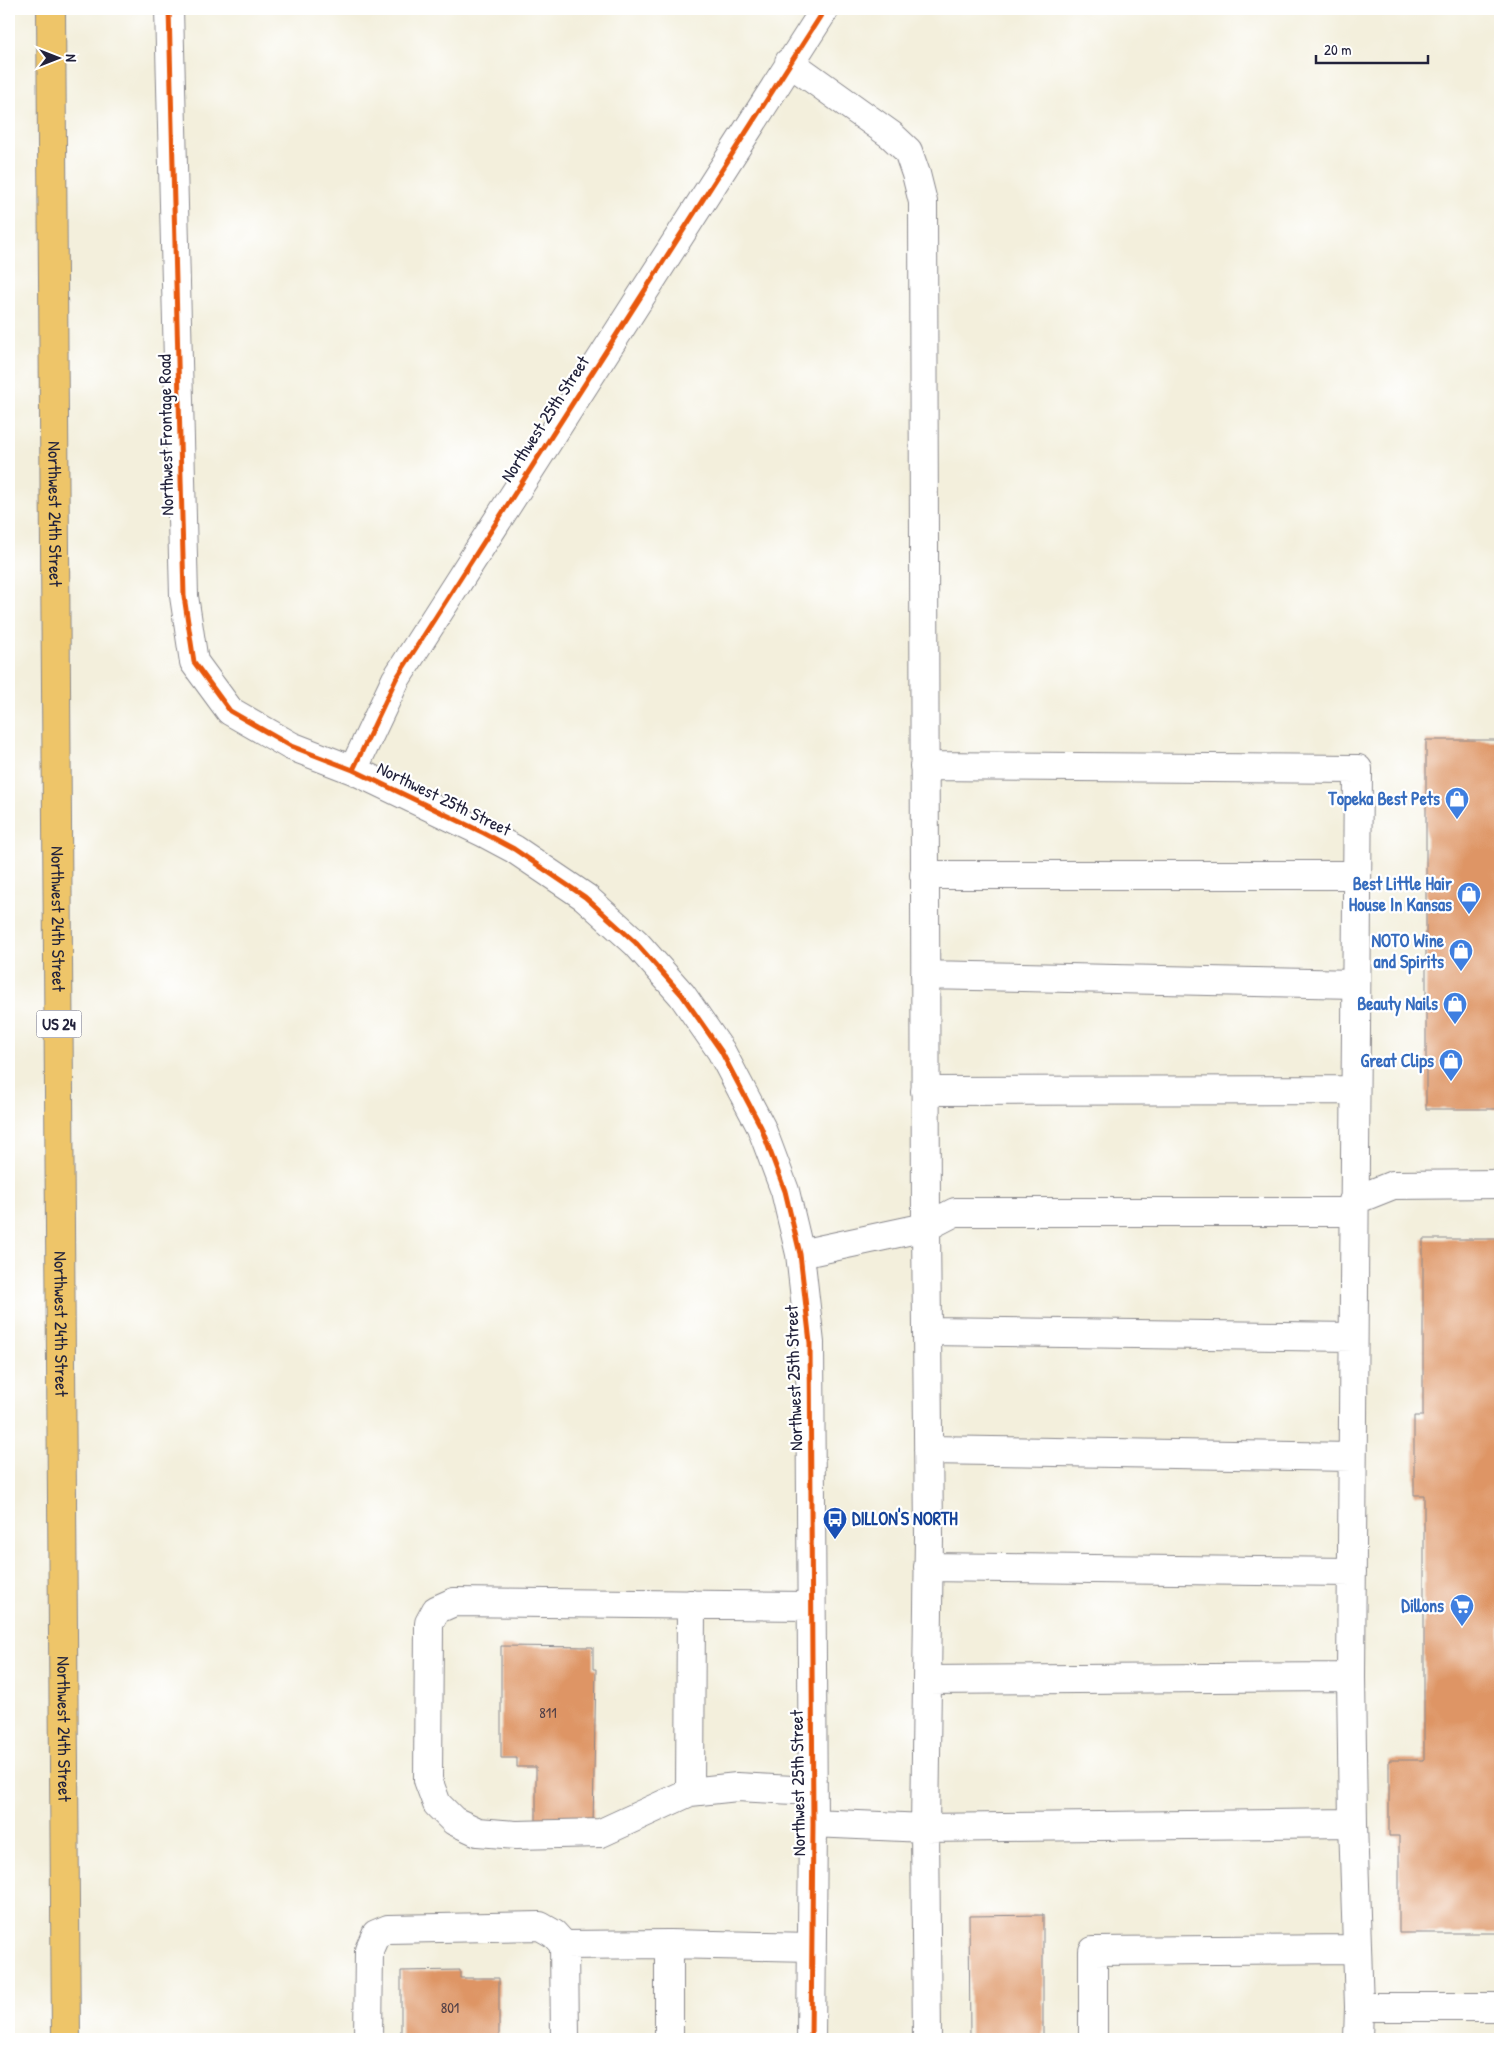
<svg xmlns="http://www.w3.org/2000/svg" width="1509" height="2048" viewBox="0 0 1509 2048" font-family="'Patrick Hand',sans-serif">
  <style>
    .building { fill: #de9565 }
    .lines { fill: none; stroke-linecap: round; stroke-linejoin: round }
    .minor-casing { stroke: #8a888c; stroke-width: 30 }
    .highway-casing { stroke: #8a888c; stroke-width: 30 }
    .minor { stroke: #fff; stroke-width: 28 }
    .highway { stroke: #eec569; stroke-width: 28 }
    .cycleway-casing { stroke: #fff; stroke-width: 8 }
    .cycleway { stroke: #e8590c; stroke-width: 5 }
    .labels { text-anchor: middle; stroke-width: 4.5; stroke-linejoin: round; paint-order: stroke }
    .number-label { font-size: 15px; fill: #513f46 }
    .shield { fill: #fff; stroke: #646476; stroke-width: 1 }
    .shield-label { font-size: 16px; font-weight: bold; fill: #22223b }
    .street-label { font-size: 18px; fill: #22223b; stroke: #fff }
    .shop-label { font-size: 18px; font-weight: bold; fill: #366cbe; stroke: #fff; text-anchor: end }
    .transit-label { font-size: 18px; font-weight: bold; fill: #164399; stroke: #fff; text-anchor: start }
  </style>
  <rect width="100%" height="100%" fill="#fff"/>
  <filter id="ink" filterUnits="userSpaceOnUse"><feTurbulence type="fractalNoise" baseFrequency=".02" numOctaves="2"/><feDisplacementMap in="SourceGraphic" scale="10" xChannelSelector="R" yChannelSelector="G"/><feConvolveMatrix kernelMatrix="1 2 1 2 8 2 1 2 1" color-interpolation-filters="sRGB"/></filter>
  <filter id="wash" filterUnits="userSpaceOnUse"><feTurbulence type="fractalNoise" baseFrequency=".0096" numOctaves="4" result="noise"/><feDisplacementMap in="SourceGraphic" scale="20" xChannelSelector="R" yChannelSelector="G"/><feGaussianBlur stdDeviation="1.12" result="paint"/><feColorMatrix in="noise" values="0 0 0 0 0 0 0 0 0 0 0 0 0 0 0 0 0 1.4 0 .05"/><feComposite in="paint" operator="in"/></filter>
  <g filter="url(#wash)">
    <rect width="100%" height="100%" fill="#f3efdc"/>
    <g id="blocks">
      <!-- building -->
      <path class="building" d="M1426 740H1500V1109H1426Z
        M1423 1239H1500V1933H1399V1836H1389V1760H1424V1495H1414V1416H1423Z
        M501 1646 593 1647V1669H596L593 1824H536V1767H517V1758H501Z
        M1043 1915V2039H970L969 1916Z
        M460 1970V1978H499V2039H401V1971Z"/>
    </g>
  </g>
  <g filter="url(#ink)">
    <use href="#blocks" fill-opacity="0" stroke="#8a888c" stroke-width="1"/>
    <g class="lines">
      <defs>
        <path id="minor" d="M169 9 184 596 194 662 230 711 291 746 353 770 484 833 514 849 585 897 636 943 682 995 721 1051 761 1127 785 1191 800 1254 810 1343 813 1823 811 2039
          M789 62 891 135 908 151 916 174 923 202 926 1227 929 1536 925 1828 927 2039
          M924 766 1358 769 1351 1677 1353 1823 1359 2007 1358 2039
          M353 770 396 679 825 9
          M924 875H1356
          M925 975 1355 984
          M925 1091 1354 1090
          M1353 1201 1393 1185 1500 1184
          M800 1254 926 1227 955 1212H1353
          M927 1331 1353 1337
          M928 1450 1352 1457
          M928 1567 1352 1572
          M810 1606 454 1602 436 1610 429 1623 428 1780 437 1804 454 1821 478 1832 516 1835 601 1833 690 1792 737 1787 812 1791
          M927 1680 1351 1677
          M690 1792 691 1604
          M813 1823 925 1828 1353 1823
          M669 1944V2039
          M564 1945 565 2039
          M1359 2007H1500
          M368 2039 369 1950 376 1934 388 1929 540 1926 554 1934 564 1945 669 1944 811 1947
          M1093 2039V1951L1357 1949"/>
        <g id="highway">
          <path id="s1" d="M51 9 66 2039"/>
        </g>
      </defs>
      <!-- minor casing -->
      <use href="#minor" class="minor-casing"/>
      <!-- highway casing -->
      <use href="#highway" class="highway-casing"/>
      <!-- minor -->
      <use href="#minor" class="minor"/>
      <!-- highway -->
      <use href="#highway" class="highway"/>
      <defs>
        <path id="cycleway" d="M169 9 184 596 194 662 230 711 291 746 353 770 484 833 514 849 585 897 636 943 682 995 721 1051 761 1127 785 1191 800 1254 810 1343 813 1823 811 2039
          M353 770 396 679 825 9"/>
      </defs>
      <!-- cycleway casing -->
      <use href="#cycleway" class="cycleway-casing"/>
      <!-- cycleway -->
      <use href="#cycleway" class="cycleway"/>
    </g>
  </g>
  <!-- icons -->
  <defs>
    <symbol id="shop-pin" viewBox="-11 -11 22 30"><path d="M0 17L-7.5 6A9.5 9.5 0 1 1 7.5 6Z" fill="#3f7fe0" stroke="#fff"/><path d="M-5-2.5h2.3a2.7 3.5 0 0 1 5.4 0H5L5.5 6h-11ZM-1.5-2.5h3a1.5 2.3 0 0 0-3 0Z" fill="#fff"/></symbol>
    <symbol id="bus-pin" viewBox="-11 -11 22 30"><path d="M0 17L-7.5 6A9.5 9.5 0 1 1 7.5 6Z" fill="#1a4fb4" stroke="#fff"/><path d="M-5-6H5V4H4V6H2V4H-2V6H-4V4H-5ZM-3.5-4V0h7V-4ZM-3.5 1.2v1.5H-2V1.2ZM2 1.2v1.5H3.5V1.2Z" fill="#fff"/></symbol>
    <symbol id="supermarket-pin" viewBox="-11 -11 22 30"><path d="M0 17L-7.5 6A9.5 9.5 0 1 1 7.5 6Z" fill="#3f7fe0" stroke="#fff"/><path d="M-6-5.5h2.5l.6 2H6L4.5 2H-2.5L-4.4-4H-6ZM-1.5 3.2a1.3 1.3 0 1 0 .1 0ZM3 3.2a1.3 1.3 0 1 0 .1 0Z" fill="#fff"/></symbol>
  </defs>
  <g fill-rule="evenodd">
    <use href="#shop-pin" x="1443" y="785" width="28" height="38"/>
    <use href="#shop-pin" x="1455" y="880" width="28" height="38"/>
    <use href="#shop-pin" x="1447" y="937" width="28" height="38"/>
    <use href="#shop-pin" x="1441" y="990" width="28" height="38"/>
    <use href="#shop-pin" x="1437" y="1047" width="28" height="38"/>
    <use href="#bus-pin" x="821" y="1505" width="28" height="38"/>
    <use href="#supermarket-pin" x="1448" y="1592" width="28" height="38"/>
  </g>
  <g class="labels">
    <!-- number labels -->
    <g class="number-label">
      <text x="548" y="1718">811</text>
      <text x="450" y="2013">801</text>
    </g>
    <!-- shield labels -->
    <rect class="shield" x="36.5" y="1010.5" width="45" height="27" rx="4"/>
    <g class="shield-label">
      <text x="59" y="1030">US 24</text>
    </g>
    <!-- street labels -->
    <g class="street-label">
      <text transform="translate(545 419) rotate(-57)" y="6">Northwest 25th Street</text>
      <text transform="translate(166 435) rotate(-91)" y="6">Northwest Frontage Road</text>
      <text dy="6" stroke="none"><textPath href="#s1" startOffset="505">Northwest 24th Street</textPath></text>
      <text transform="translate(444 799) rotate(26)" y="6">Northwest 25th Street</text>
      <text dy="6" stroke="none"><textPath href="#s1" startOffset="910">Northwest 24th Street</textPath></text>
      <text dy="6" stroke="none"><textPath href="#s1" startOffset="1315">Northwest 24th Street</textPath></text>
      <text transform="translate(794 1378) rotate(-92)" y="6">Northwest 25th Street</text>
      <text dy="6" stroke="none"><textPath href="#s1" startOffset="1720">Northwest 24th Street</textPath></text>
      <text transform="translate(798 1783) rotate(-91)" y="6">Northwest 25th Street</text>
    </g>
    <!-- shop labels -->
    <g class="shop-label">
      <text x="1440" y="805">Topeka Best Pets</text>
      <text x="1452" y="890">Best Little Hair<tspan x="1452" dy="21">House In Kansas</tspan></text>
      <text x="1444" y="947">NOTO Wine<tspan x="1444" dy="21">and Spirits</tspan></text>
      <text x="1438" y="1010">Beauty Nails</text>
      <text x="1434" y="1067">Great Clips</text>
      <text x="1444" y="1612">Dillons</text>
    </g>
    <!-- transit labels -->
    <g class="transit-label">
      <text x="852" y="1525">DILLON'S NORTH</text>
    </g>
  </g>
  <!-- margin -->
  <rect width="1509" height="2048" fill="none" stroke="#fff" stroke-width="30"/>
  <!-- north arrow -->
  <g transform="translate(58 58) rotate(90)" stroke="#ffffff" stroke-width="4" paint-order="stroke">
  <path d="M0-4L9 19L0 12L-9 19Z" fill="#22223b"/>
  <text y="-8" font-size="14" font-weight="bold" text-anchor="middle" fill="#22223b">N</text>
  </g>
  <!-- scale -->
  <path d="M1316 55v8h112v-8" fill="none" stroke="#22223b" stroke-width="2.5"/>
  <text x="1324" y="55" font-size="15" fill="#22223b" stroke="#ffffff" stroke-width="4" paint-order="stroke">20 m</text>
</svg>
